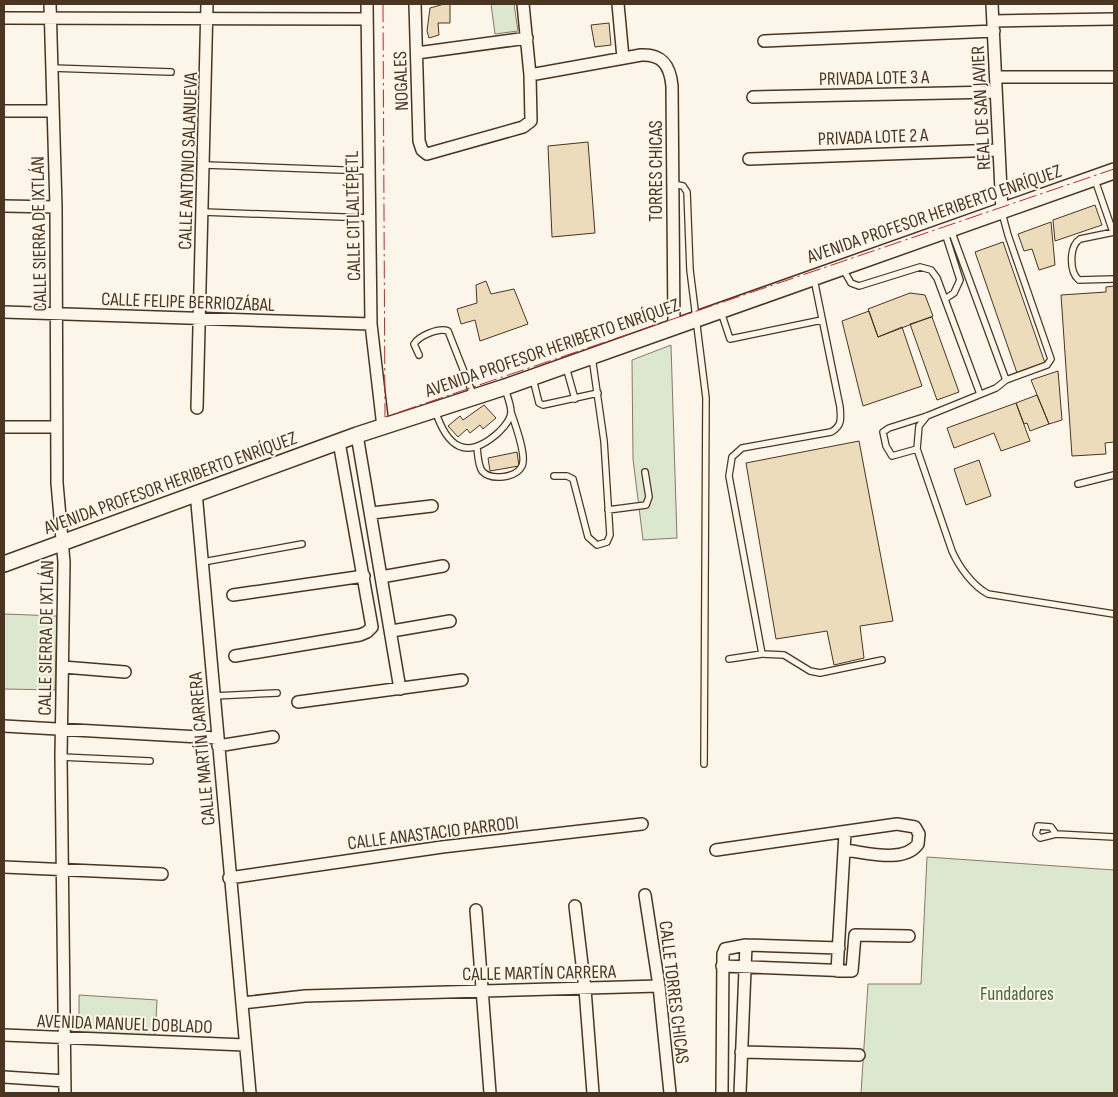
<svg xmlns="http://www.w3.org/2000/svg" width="1118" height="1097" viewBox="0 0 1118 1097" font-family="'Sofia Sans Condensed',sans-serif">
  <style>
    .green { fill: #dce7d0; stroke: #887966 }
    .building { fill: #ecdcbc; stroke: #4a3520 }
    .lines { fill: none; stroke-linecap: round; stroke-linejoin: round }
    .service-casing { stroke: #4a3520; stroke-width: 8 }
    .minor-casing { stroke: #4a3520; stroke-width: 14 }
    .secondary-casing { stroke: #4a3520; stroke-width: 18 }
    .service { stroke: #fbf6e9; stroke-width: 5.5 }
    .minor { stroke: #fbf6e9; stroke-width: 11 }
    .secondary { stroke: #fbf6e9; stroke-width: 15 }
    .power { stroke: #c62828; stroke-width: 1; stroke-dasharray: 18 4 2.5 4; stroke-linecap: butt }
    .labels { text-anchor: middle; stroke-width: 4; stroke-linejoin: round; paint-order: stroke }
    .street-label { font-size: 19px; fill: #4a3520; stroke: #fbf6e9 }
    .park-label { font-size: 19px; fill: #436837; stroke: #fbf6e9 }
  </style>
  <rect width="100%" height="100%" fill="#fbf6e9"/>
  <!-- green -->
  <path class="green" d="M491 4H514L518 31 495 34Z
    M671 345 677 538 643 540 633 459 632 360Z
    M4 614 57 616 55 690 4 689Z
    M927 857 1114 870V1093H861L868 984H921Z
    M79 995 157 1000 155 1038 79 1034Z"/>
  <!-- building -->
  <path class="building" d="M444 4H450V23H438L439 35 429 38 427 31 430 8Z
    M609 23 611 45 595 47 591 25Z
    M588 142 595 233 552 237 548 146Z
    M1095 205 1102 225 1055 241 1053 220Z
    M1051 222 1055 265 1039 270 1032 249 1024 251 1018 234Z
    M1003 242 1045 363 1017 373 975 252Z
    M486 281 491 294 514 289 528 324 480 341 475 320 461 324 457 309 477 303 476 285Z
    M1114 286V442L1105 443 1106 454 1072 456 1061 295 1106 292V287Z
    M910 293 925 295 933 316 878 337 868 309Z
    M869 311 878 337 902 327 922 386 863 406 842 321Z
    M932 317 959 392 937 400 910 324Z
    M1058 371 1062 420 1049 424 1031 380Z
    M1037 395 1049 424 1030 431 1027 423 1024 424 1016 403Z
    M1016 403 1030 441 1001 451 994 433 954 448 947 428Z
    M484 405 496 418 483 429 480 425 470 433 467 429 458 437 448 426 460 416 463 420Z
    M859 441 893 621 860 626 864 658 834 665 827 631 776 639 746 463Z
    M517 452 519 466 490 471 488 458Z
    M979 460 991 496 966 505 954 469Z"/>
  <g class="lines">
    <defs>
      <path id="service" d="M51 68 171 72
        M205 165 369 171
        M1095 180 1113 232
        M673 184 683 186 687 192 690 270 706 398 704 764
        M203 212 370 218
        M951 230 1006 380
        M1114 232 1080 239C1069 246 1069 272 1079 280L1114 279
        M945 233 960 280 954 293 945 299
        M843 269 851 283 859 286 920 267 931 270 937 278 980 394
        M721 312 730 339 822 320
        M419 355 414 344C419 336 439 327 448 331L474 397
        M566 367 575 399
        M533 379 539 403 543 405 598 393
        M435 410C447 447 466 462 499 432 504 427 511 419 511 412 511 405 507 395 505 389
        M927 416 919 426 917 449 952 551C959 567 973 586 988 594L1114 614
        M477 448C478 455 478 465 482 471 491 481 516 478 522 466 527 456 515 424 511 412
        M917 449 892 456 886 446 883 432 889 428 927 416 996 388 1006 380 1047 365 1051 359 1008 235 1002 213
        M554 476H567L573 479 588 537 597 545 607 542 610 535 604 441 592 357
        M1078 484 1114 475
        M608 510 646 505 649 497 645 472
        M203 562 302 544
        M762 654 784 655 810 671 820 673 882 660
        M729 659 762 654 729 476 732 457 742 448 831 432C842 426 841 419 840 407L814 279
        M214 696 277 693
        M61 757 150 761
        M1056 834 1051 827 1038 826 1036 834 1040 838 1056 834 1114 837"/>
      <path id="minor" d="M50 4 56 207 57 483 64 562 61 757 65 1093
        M367 4 371 324 383 427
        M415 4 419 141 422 150 427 154 523 127 531 121 530 75 523 4
        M618 4 623 58
        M992 4 1002 211
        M4 18 367 19
        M993 21 1114 19
        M764 41 994 31
        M417 53 527 38
        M530 75 641 55C662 54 670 65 672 86L674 327
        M996 77H1114
        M753 97 996 92
        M4 111H53
        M749 159 999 150
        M4 206 56 207
        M4 312 371 324
        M197 408 207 4
        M4 427H57
        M357 435 400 689
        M196 492 250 1093
        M372 513 432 506
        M381 577 443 566
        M233 595 364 576
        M392 631 450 621
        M235 656 360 635 367 632 372 627 339 442
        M63 667 125 672
        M298 702 462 680
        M4 726 217 738
        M218 746 273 737
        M716 850 897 824 915 827 919 834 918 844C904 864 865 852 844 850
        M4 867 162 874
        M229 878 442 847 642 824
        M645 895 659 986 670 1093
        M575 906 585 989 593 1093
        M476 910 490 1093
        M722 966 852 971 855 935 909 936
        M837 971 845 833
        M242 1003 305 996 659 986
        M4 1035 245 1045
        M741 1052 859 1055
        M4 1077 65 1081
        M722 1093 723 954 725 949 746 945 839 948
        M740 1093 746 945"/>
      <path id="secondary" d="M4 564 357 435 505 387 1114 171"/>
    </defs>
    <!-- service casing -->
    <use href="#service" class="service-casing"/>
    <!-- minor casing -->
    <use href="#minor" class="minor-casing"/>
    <!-- secondary casing -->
    <use href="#secondary" class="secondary-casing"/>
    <!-- service -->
    <use href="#service" class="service"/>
    <!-- minor -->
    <use href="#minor" class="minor"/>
    <!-- secondary -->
    <use href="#secondary" class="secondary"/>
    <!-- power -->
    <path class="power" d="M383 4 385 417 1114 169"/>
  </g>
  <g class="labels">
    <!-- street labels -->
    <g class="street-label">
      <text transform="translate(874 77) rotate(-1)" y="7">PRIVADA LOTE 3 A</text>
      <text transform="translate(400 81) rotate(-92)" y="7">NOGALES</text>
      <text transform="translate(980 108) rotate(-93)" y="7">REAL DE SAN JAVIER</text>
      <text transform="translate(873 136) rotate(-2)" y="7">PRIVADA LOTE 2 A</text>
      <text transform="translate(187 161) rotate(-88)" y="7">CALLE ANTONIO SALANUEVA</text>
      <text transform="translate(655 171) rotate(-90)" y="7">TORRES CHICAS</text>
      <text transform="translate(934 213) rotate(-19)" y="7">AVENIDA PROFESOR HERIBERTO ENRÍQUEZ</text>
      <text transform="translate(352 216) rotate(-91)" y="7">CALLE CITLALTÉPETL</text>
      <text transform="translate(38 234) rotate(-91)" y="7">CALLE SIERRA DE IXTLÁN</text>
      <text transform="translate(188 301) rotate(2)" y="7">CALLE FELIPE BERRIOZÁBAL</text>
      <text transform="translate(552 347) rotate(-19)" y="7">AVENIDA PROFESOR HERIBERTO ENRÍQUEZ</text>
      <text transform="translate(170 482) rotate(-20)" y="7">AVENIDA PROFESOR HERIBERTO ENRÍQUEZ</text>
      <text transform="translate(45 638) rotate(-89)" y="7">CALLE SIERRA DE IXTLÁN</text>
      <text transform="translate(201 749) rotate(-95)" y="7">CALLE MARTÍN CARRERA</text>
      <text transform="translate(433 832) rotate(-7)" y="7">CALLE ANASTACIO PARRODI</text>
      <text transform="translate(539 972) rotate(-1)" y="7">CALLE MARTÍN CARRERA</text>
      <text transform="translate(675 992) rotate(83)" y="7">CALLE TORRES CHICAS</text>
      <text transform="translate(125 1023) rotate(2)" y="7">AVENIDA MANUEL DOBLADO</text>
    </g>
    <!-- park labels -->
    <g class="park-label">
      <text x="1017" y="1000">Fundadores</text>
    </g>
  </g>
  <!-- border -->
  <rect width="1118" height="1097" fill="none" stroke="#4a3520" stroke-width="10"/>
</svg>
